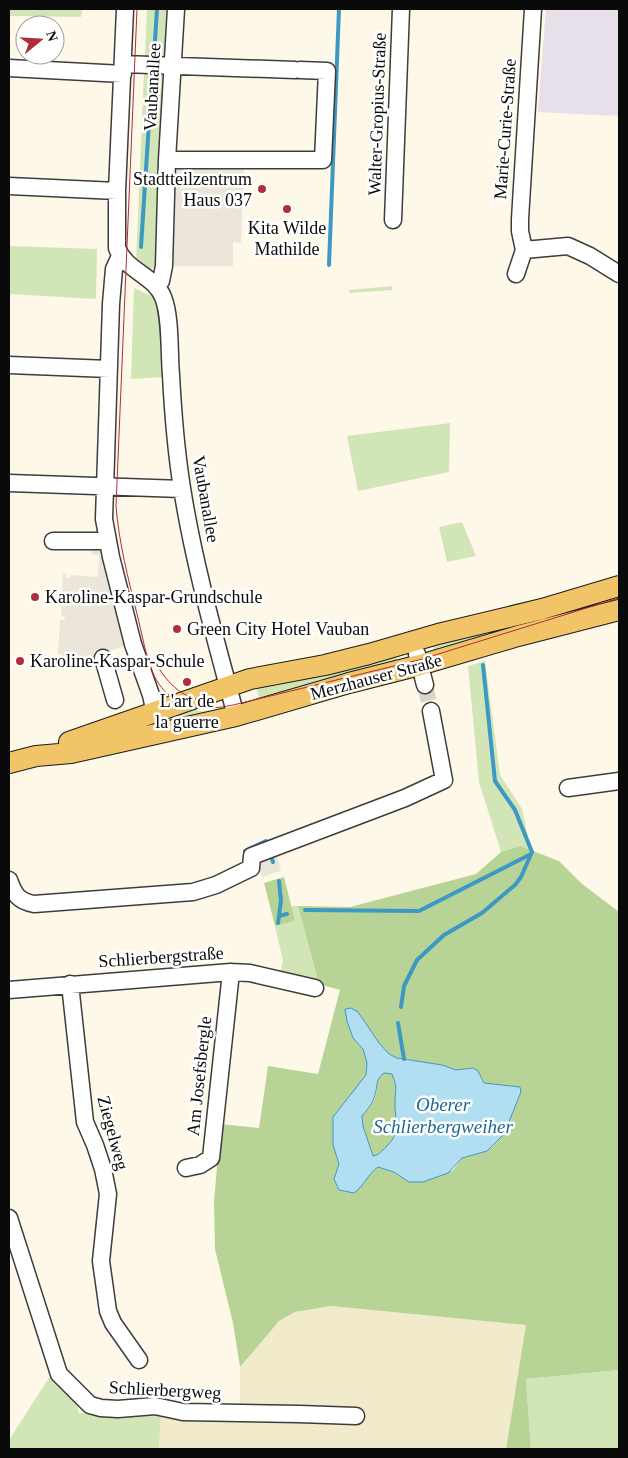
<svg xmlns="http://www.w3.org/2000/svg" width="628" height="1458" viewBox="0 0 628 1458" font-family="'Times New Roman',serif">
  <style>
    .industrial { fill: #e7dfe9 }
    .farmland { fill: #f1ebcc }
    .green { fill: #d2e5b6 }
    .forest { fill: #b7d496; fill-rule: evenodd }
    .plaza { fill: #ece6da }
    .water { fill: #b1def1; stroke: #3d98c4; fill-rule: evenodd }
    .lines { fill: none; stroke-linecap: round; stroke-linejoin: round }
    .stream { stroke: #3d98c4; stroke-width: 4 }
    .minor-tunnel { stroke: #d9d4c8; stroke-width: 16; stroke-dasharray: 16 8; stroke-linecap: butt }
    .minor-casing { stroke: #3d3d3d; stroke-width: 19 }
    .major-casing { stroke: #1b1b1b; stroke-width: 22 }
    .minor { stroke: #fff; stroke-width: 16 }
    .major { stroke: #f0c467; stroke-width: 20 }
    .tram { stroke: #b02d3d; stroke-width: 1 }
    .poi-dot { fill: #b02d3d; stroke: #fff; stroke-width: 2 }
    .labels { text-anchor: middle; stroke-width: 5; stroke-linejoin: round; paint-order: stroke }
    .street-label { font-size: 18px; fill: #0a0a0a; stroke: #fff }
    .poi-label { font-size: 18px; fill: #0a0a0a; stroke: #fff; text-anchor: start }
    .water-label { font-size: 19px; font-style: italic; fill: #1d6993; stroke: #fff }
  </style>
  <rect width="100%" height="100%" fill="#fef8e9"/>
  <!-- industrial -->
  <path class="industrial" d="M546 9H619V116L538 112Z"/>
  <!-- farmland -->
  <path class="farmland" d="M331 1306 527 1325 506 1449H159L161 1415 240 1418V1367L266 1335 279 1321 295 1312Z"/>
  <!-- green -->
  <path class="green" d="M9 9H82L81 17 9 16Z
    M147 9H173L170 60 145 58Z
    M144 73 166 74 157 266 149 270 136 262Z
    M9 246 97 249 96 299 9 294Z
    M392 286V290L349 293V290Z
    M134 288 149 295 153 292 161 315 165 377 131 379Z
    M450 423 449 472 358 491 347 436Z
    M462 522 476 556 447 562 439 527Z
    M619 588V601L435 656 433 646Z
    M396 656 399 667 261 706 256 686Z
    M485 661 500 775 522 809 531 851 520 846 501 852 479 782 468 666Z
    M187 708 200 711 212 712 152 727 155 718Z
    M291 906H298L319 984 280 975 283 961 275 926 295 921Z
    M619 1370V1449H531L526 1379Z
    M52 1373 76 1401 79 1413 151 1412 161 1415 159 1449H9V1440Z"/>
  <!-- forest -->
  <path class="forest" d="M520 846 559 861 581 883 619 912V1370L526 1379 531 1449H506L526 1325 331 1306 295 1312 279 1321 240 1367 233 1323 215 1249 214 1201 221 1124 259 1128 268 1066 318 1074 340 990 319 984 298 906 350 907 476 874 501 852ZM358 1012 379 1043 389 1054 397 1058 442 1065 456 1070 473 1068 478 1071 484 1083 500 1086 515 1105 504 1134 492 1147 487 1151 462 1158 453 1170 423 1182H410L394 1172 378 1167C368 1174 364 1185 354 1193L339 1190 334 1179 339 1164 333 1145V1118L366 1075 367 1063 363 1049 353 1038Z
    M284 877 295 921 275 926 264 883Z
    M384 1073H392C398 1088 395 1090 395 1104 395 1124 402 1131 386 1147 382 1152 379 1155 373 1156L363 1126 362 1116C367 1110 374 1103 376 1095 378 1085 375 1079 384 1073Z"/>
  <!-- plaza -->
  <path class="plaza" d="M163 168H244L241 243 233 242V266H157Z
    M98 547 115 560 133 644 111 650 112 656 58 667V658L63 659V655L58 654 60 620H65V617L61 616 63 573 66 574V578H70V575L98 577 99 555 91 554V548Z
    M276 852 281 871 262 877 256 858Z"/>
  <!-- water -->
  <path class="water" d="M351 1008 358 1012 379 1043 389 1054 397 1058 442 1065 456 1070 473 1068 478 1071 484 1083 520 1087 521 1092 504 1134 487 1151 462 1158 448 1173 423 1182H409L394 1172 378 1167C368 1174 364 1186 354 1193L339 1190 334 1179 339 1164 333 1145V1117L366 1075 367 1063 363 1049 353 1038 347 1021 345 1009ZM384 1073 392 1074C398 1088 395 1090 395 1104 395 1124 402 1131 386 1147 382 1151 379 1155 373 1156L363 1126 362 1116C367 1110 373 1103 375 1095 378 1085 375 1080 384 1073Z"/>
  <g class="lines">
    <!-- stream -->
    <path class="stream" d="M154 56 157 9
      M141 247 152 76
      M329 265 339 9
      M245 851 266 841 267 842
      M272 859 273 862
      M305 910 419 911 531 854
      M279 916 287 914
      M278 923 281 901 279 881
      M401 1007 404 986 417 960 444 935 482 913 515 885 521 877 532 852 515 810 495 781 483 665
      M398 1023 404 1059"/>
    <!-- minor-tunnel -->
    <path class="minor-tunnel" d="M425 685 431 711"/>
    <defs>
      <path id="minor" d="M125 9 117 191V248C126 271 154 275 163 297 171 316 169 354 171 375 173 413 176 451 182 488 194 565 216 641 236 716
        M123 64 295 70
        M9 68 123 74
        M167 160H323L327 71 300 70
        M9 186 117 191
        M393 220 401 9
        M524 250 568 246 590 256 619 274
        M120 256 114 269 111 304 104 519 111 557 133 644 151 695 153 704 151 714
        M516 274 524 250 520 231V219L533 9
        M157 286 161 281 164 266 167 160 176 9
        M9 365 109 369
        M9 483 182 489
        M53 541H108
        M417 654 425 685
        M103 658 115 700
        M568 788 619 781
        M9 880C14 894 18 901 34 904L193 892 216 885 251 868 252 856 405 798 444 780 431 711
        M70 984 85 1122 95 1145 103 1169 108 1194 101 1261 108 1311 113 1323 139 1360
        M9 990 231 972 250 973 315 988
        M186 1168 200 1165 211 1158 231 972
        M9 1218 59 1374 90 1405 101 1408 118 1409 155 1406 183 1412 299 1414 356 1416"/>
      <path id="major" d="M69 742 250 679 325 665 369 654 438 634 542 609 619 586
        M9 763 36 756 71 753 236 716 349 683 420 665 518 636 619 610"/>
    </defs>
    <!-- minor casing -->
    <use href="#minor" class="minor-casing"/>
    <!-- major casing -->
    <use href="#major" class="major-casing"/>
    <!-- minor -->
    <use href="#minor" class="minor"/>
    <!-- major -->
    <use href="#major" class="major"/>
    <!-- tram -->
    <path class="tram" d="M137 9 116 506C119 543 128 578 137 614 142 633 145 654 153 673 157 683 165 693 174 699 192 711 213 709 233 705L419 660 619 598
      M157 665C170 688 189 703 217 702"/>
  </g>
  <!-- markers -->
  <g class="poi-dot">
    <circle cx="262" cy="189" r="5"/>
    <circle cx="287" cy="209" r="5"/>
    <circle cx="35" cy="597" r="5"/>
    <circle cx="177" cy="629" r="5"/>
    <circle cx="20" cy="661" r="5"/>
    <circle cx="187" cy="682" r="5"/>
  </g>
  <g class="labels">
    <!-- street labels -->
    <g class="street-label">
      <text transform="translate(152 87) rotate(-87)" y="6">Vaubanallee</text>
      <text transform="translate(377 114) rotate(-88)" y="6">Walter-Gropius-Straße</text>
      <text transform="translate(505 129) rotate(-86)" y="6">Marie-Curie-Straße</text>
      <text transform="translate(206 499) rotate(80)" y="6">Vaubanallee</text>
      <text transform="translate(376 677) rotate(-15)" y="6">Merzhauser Straße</text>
      <text transform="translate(161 957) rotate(-4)" y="6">Schlierbergstraße</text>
      <text transform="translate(199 1076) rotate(-84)" y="6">Am Josefsbergle</text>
      <text transform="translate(113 1133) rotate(75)" y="6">Ziegelweg</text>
      <text transform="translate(165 1390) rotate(3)" y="6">Schlierbergweg</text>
    </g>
    <!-- poi labels -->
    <g class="poi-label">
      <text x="252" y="185" text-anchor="end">Stadtteilzentrum<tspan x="252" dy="21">Haus 037</tspan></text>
      <text x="287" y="234" text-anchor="middle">Kita Wilde<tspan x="287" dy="21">Mathilde</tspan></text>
      <text x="45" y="603">Karoline-Kaspar-Grundschule</text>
      <text x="187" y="635">Green City Hotel Vauban</text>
      <text x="30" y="667">Karoline-Kaspar-Schule</text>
      <text x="187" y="707" text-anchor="middle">L'art de<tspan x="187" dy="21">la guerre</tspan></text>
    </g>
    <!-- water labels -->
    <g class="water-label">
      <text x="443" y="1111">Oberer<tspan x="443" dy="22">Schlierbergweiher</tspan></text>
    </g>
  </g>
  <!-- border -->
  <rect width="628" height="1458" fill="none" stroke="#0a0a0a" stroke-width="20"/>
  <!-- north arrow -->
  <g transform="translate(40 40) rotate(72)"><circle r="24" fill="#ffffff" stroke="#9d9d9d"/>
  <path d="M0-4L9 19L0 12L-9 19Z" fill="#b02d3d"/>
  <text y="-8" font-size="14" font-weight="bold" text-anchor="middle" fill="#0a0a0a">N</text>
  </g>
</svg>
